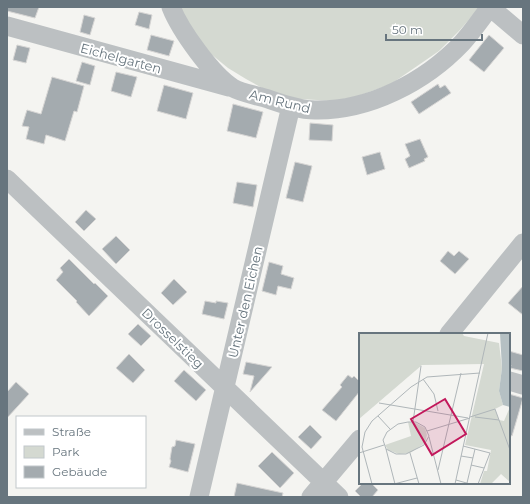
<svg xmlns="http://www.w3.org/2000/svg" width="530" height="504" viewBox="0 0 530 504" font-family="Montserrat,sans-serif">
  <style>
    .green { fill: #d4d9d1 }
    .building { fill: #a4abaf; stroke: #d6d5d4 }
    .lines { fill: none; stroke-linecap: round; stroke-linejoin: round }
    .minor { stroke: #bcc0c2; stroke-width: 19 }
    .labels { text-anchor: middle; stroke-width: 4; stroke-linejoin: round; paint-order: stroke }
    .street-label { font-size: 13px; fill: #67757e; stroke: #fff }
    .inset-road { fill: none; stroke: #afb6b9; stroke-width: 1 }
    .view { fill: #c2185b; fill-opacity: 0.15; stroke: #c2185b; stroke-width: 2 }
    .inset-edge { fill: none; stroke: #67757e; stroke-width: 2 }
  </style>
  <rect width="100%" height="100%" fill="#f4f4f1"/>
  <!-- green -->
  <path class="green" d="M179 7H480L459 31 439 51 391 84 358 96 334 101 300 99 280 95 264 89 246 79 228 68 211 54 195 34Z"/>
  <!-- building -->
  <path class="building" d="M7 7H39L35 18 7 11Z
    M139 12 152 15 149 29 135 25Z
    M84 15 95 18 90 35 80 32Z
    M151 35 174 41 169 56 147 50Z
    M489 35 504 48 484 72 469 60Z
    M17 45 30 48 26 63 13 60Z
    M82 62 95 66 90 85 76 81Z
    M116 72 137 77 131 97 111 91Z
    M52 77 84 86 77 112 74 111 65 141 46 135 44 144 26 139 29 127 22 126 27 110 41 114Z
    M438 84 440 88 445 85 451 93 419 114 411 102Z
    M164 85 193 93 186 119 157 111Z
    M233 104 263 112 256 138 227 131Z
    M310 123 333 125 332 141 309 140Z
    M420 139 428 157 424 159 425 161 409 168 405 159 410 156 405 144Z
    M380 152 385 169 367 175 362 157Z
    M295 162 312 166 303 202 286 198Z
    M237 182 257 185 253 207 233 203Z
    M86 210 96 219 84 231 75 222Z
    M116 236 130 250 116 264 102 249Z
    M448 251 454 256 459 251 469 259 455 274 440 261Z
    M69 259 94 284 95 283 108 296 89 316 76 302 77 301 56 280 63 272 60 268Z
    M269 262 283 266 281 274 294 278 291 289 278 286 276 295 262 291Z
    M174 279 187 292 173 305 161 293Z
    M523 286V315L508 303Z
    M205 301 216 303V301L228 303 224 319 202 314Z
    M138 324 151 336 141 346 128 334Z
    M509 351 523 355V371L510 368 511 365 509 364Z
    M129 354 145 370 133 383 116 368Z
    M246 362 272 367 250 392 254 376 243 374Z
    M184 370 206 390 196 401 174 381Z
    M348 375 352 378 354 376 360 382V391L336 421 322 410 342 387 340 385Z
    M16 382 29 394 7 418V392Z
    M509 394 523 398 512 436 509 435Z
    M310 425 322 437 311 449 298 437Z
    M176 440 195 444 188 472 169 467 171 461 170 459 172 447 175 446Z
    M272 452 294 473 280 488 258 466Z
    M237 483 283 493 282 497H234Z
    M363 483H371L378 490 372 497H361L355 491Z"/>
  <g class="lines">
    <!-- minor -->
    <path class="minor" d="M171 7C180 30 212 75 233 88 242 93 255 95 265 98 280 103 298 110 315 110 369 111 425 82 462 43 472 32 481 19 490 7
      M490 7 523 35
      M7 26 229 87
      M7 179 339 497
      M449 334 523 243
      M509 381 523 385
      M199 497 291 106
      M311 497 360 439"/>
  </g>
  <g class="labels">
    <!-- street labels -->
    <g class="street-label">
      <text transform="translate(121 58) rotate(15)" y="5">Eichelgarten</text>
      <text transform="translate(280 101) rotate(14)" y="5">Am Rund</text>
      <text transform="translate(245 302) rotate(-77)" y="5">Unter den Eichen</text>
      <text transform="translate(173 338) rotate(44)" y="5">Drosselstieg</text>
    </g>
  </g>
  <!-- overview -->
  <g transform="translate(359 333)">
    <rect width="151" height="151" fill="#f4f4f1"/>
    <path d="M0 0H103L105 3 140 10 143 35 140 58 144 72 136 76 140 87 145 88 151 74V149L142 141 132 151H121L125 138H128L132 117 106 112 125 31 63 32 0 86ZM49 89 57 90 66 95 68 102 66 110 51 120 40 121 29 117 26 112 52 103Z" fill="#d4d9d1"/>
    <path d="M141 0H151V74L144 72 140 58 143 35Z" fill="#b5c0c3"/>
    <path class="inset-road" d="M64 46 75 61 79 78M20 70 109 85M19 83 31 96M111 84 136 76 151 117M116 84 140 87M49 89H57L66 94 70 103 65 112 47 121H37L27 116 24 107 28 99 39 91ZM54 89 62 33M68 98 111 85M70 104 82 151M104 113 131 120 119 151M27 116 36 151M0 120 25 112M51 120 60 151M102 123 114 125M112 132 125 135M79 137 102 40M97 147 111 151M108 150 116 116M13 151 3 114 6 99 13 88 52 54 68 44 121 40M35 151 58 145M96 151 129 0"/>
    <path class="view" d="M86 66 107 101 73 122 52 86Z"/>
    <rect width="151" height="151" class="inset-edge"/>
  </g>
  <!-- border -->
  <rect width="530" height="504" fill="none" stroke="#67757e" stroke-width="16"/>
  <!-- legend -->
  <rect x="16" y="416" width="130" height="72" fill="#ffffff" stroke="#c2c8cb"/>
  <rect x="24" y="429" width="20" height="6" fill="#bcc0c2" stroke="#c2c8cb"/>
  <text x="52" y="436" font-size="12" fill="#67757e">Straße</text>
  <rect x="24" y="446" width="20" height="12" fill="#d4d9d1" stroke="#c2c8cb"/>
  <text x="52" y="456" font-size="12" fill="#67757e">Park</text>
  <rect x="24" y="466" width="20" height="12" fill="#a4abaf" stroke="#c2c8cb"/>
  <text x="52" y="476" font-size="12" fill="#67757e">Gebäude</text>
  <!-- scale -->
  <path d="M386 34v6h96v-6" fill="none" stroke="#67757e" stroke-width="2"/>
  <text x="392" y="34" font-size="12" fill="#67757e" stroke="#ffffff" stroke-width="3" paint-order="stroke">50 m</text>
</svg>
